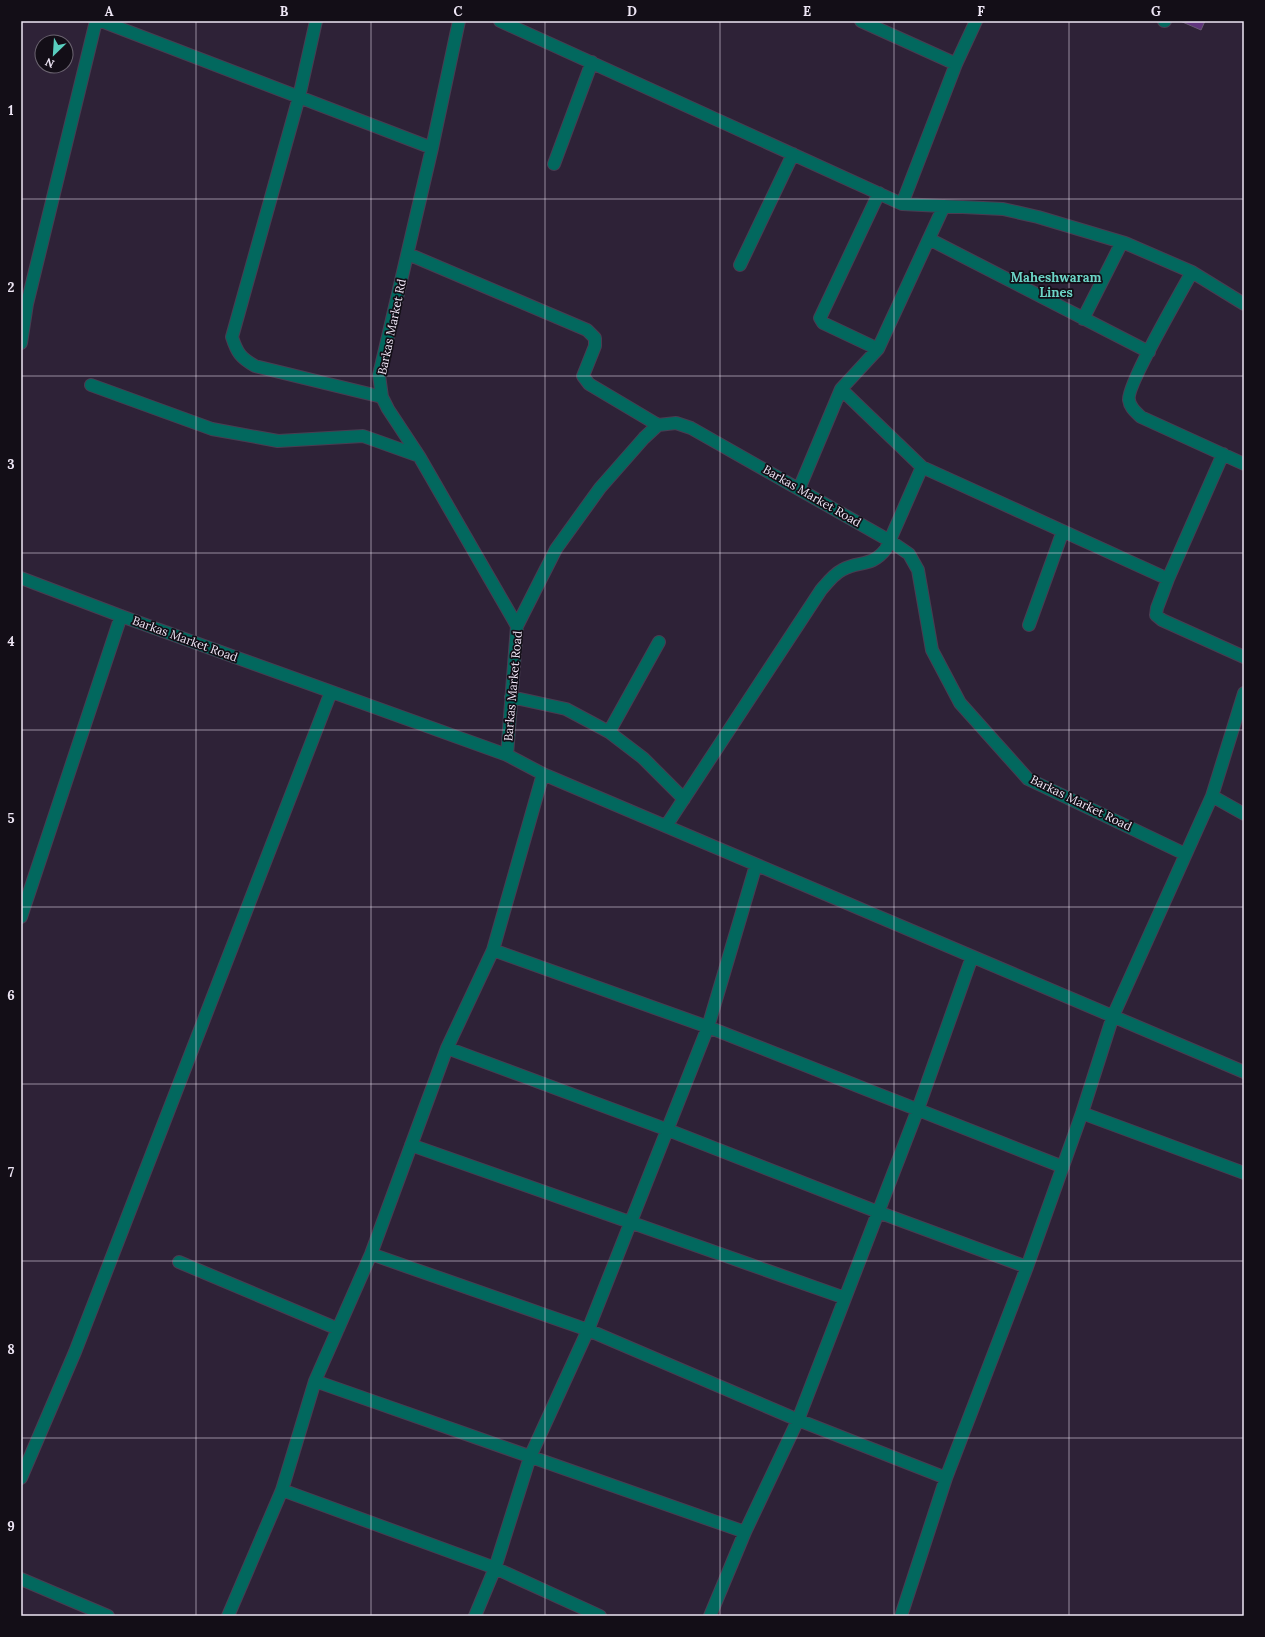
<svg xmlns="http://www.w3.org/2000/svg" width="1265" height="1637" viewBox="0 0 1265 1637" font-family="Lora,serif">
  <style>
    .building { fill: #60357d; stroke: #685a73 }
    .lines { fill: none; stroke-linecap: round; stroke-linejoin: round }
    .street-casing { stroke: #493d52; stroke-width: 14 }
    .street { stroke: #02685e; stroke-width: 12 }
    .grid { fill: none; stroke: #eee6f5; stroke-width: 1; stroke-opacity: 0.55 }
    .labels { text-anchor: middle; stroke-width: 3.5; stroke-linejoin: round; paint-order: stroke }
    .street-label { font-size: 12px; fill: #eee6f5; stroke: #130e17 }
    .neighbourhood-label { font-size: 13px; font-weight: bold; fill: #6cd4c6; stroke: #130e17 }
    .neatline { fill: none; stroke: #eee6f5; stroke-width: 1.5 }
    .grid-label { font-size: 13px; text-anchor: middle; font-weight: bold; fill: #eee6f5 }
  </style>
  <rect width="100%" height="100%" fill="#2e2237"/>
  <!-- building -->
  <path class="building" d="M1180 21H1205L1201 30Z"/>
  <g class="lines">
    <defs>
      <path id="street" d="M101 21 432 148
        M316 21 299 97 232 337C237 353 241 358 255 366L382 397
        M459 21 432 148 379 375 382 397 388 409 419 456 517 626
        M500 21 902 204
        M861 21 956 64
        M976 21 956 64 902 204 1003 209 1038 217 1125 243 1192 272 1244 304
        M1164 21H1165
        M554 164 592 62
        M929 239 1149 352
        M408 254 587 330 595 338V346L583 376 589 384 658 425
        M740 265 793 154
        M1192 272C1182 290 1126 387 1129 400 1130 408 1136 412 1141 417L1244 464
        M1083 319 1122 242
        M21 343 27 304 96 21
        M878 349 823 323 820 318 879 193
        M91 385 212 429 278 441 363 436 419 456
        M922 467 841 389 878 349 944 206
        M799 489 841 389
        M21 578 121 616 507 755 543 774 1244 1072
        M1168 579 1157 608 1156 615 1162 620 1244 657
        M1029 625 1063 531
        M511 697 566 709 609 732 643 758 684 799
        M609 732 659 642
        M507 755 517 626 556 549 600 488 644 438 658 425 676 423 691 428 890 541 909 554 918 570 932 650 960 703 1028 779 1185 854
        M1212 796 1244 814
        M666 826 821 590C827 583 834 574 842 570 859 560 871 568 886 549L922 467 1168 579 1223 454
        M21 917 121 616
        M493 950 708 1027 1063 1167
        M447 1048 668 1130 878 1212 1027 1267
        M1082 1113 1244 1173
        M411 1145 845 1298
        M371 1254 588 1330 798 1420 946 1478
        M179 1262 338 1329
        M315 1381 745 1532
        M21 1478 75 1352 331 692
        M282 1490 495 1568 600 1616
        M21 1579 108 1616
        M228 1616 282 1490 315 1381 371 1254 447 1048 493 950 543 774
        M475 1616 495 1568 530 1457 588 1330 708 1027 756 865
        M710 1616 745 1532 798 1420 918 1109 972 957
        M901 1616 946 1478 1027 1267 1082 1113 1113 1016 1212 796 1244 693"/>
    </defs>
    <!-- street casing -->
    <use href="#street" class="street-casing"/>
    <!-- street -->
    <use href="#street" class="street"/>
  </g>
  <!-- grid -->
  <path class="grid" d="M196 21V1616M371 21V1616M545 21V1616M720 21V1616M894 21V1616M1069 21V1616M21 199H1244M21 376H1244M21 553H1244M21 730H1244M21 907H1244M21 1084H1244M21 1261H1244M21 1438H1244"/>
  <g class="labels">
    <!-- street labels -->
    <g class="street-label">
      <text transform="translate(392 327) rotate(-78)" y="4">Barkas Market Rd</text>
      <text transform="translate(812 496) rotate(30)" y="4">Barkas Market Road</text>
      <text transform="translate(185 639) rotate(20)" y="4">Barkas Market Road</text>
      <text transform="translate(513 686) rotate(-85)" y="4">Barkas Market Road</text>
      <text transform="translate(1081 803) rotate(26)" y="4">Barkas Market Road</text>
    </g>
    <!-- neighbourhood labels -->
    <g class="neighbourhood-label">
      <text x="1056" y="282">Maheshwaram<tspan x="1056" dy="15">Lines</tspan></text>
    </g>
  </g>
  <!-- border -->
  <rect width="1265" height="1637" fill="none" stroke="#130e17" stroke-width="44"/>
  <!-- north arrow -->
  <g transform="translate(54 54) rotate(205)"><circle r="19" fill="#130e17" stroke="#6b6470"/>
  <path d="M0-3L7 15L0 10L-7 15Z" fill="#59cebf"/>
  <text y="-6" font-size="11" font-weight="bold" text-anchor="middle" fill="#eee6f5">N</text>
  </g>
  <rect x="22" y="22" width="1221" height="1593" class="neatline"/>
  <g class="grid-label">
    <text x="109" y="16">A</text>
    <text x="284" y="16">B</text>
    <text x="458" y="16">C</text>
    <text x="632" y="16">D</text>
    <text x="807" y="16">E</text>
    <text x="981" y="16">F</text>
    <text x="1156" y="16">G</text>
    <text x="11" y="115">1</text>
    <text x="11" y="292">2</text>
    <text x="11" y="469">3</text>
    <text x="11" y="646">4</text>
    <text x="11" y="823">5</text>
    <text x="11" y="1000">6</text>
    <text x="11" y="1177">7</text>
    <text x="11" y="1354">8</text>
    <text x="11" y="1531">9</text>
  </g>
</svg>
